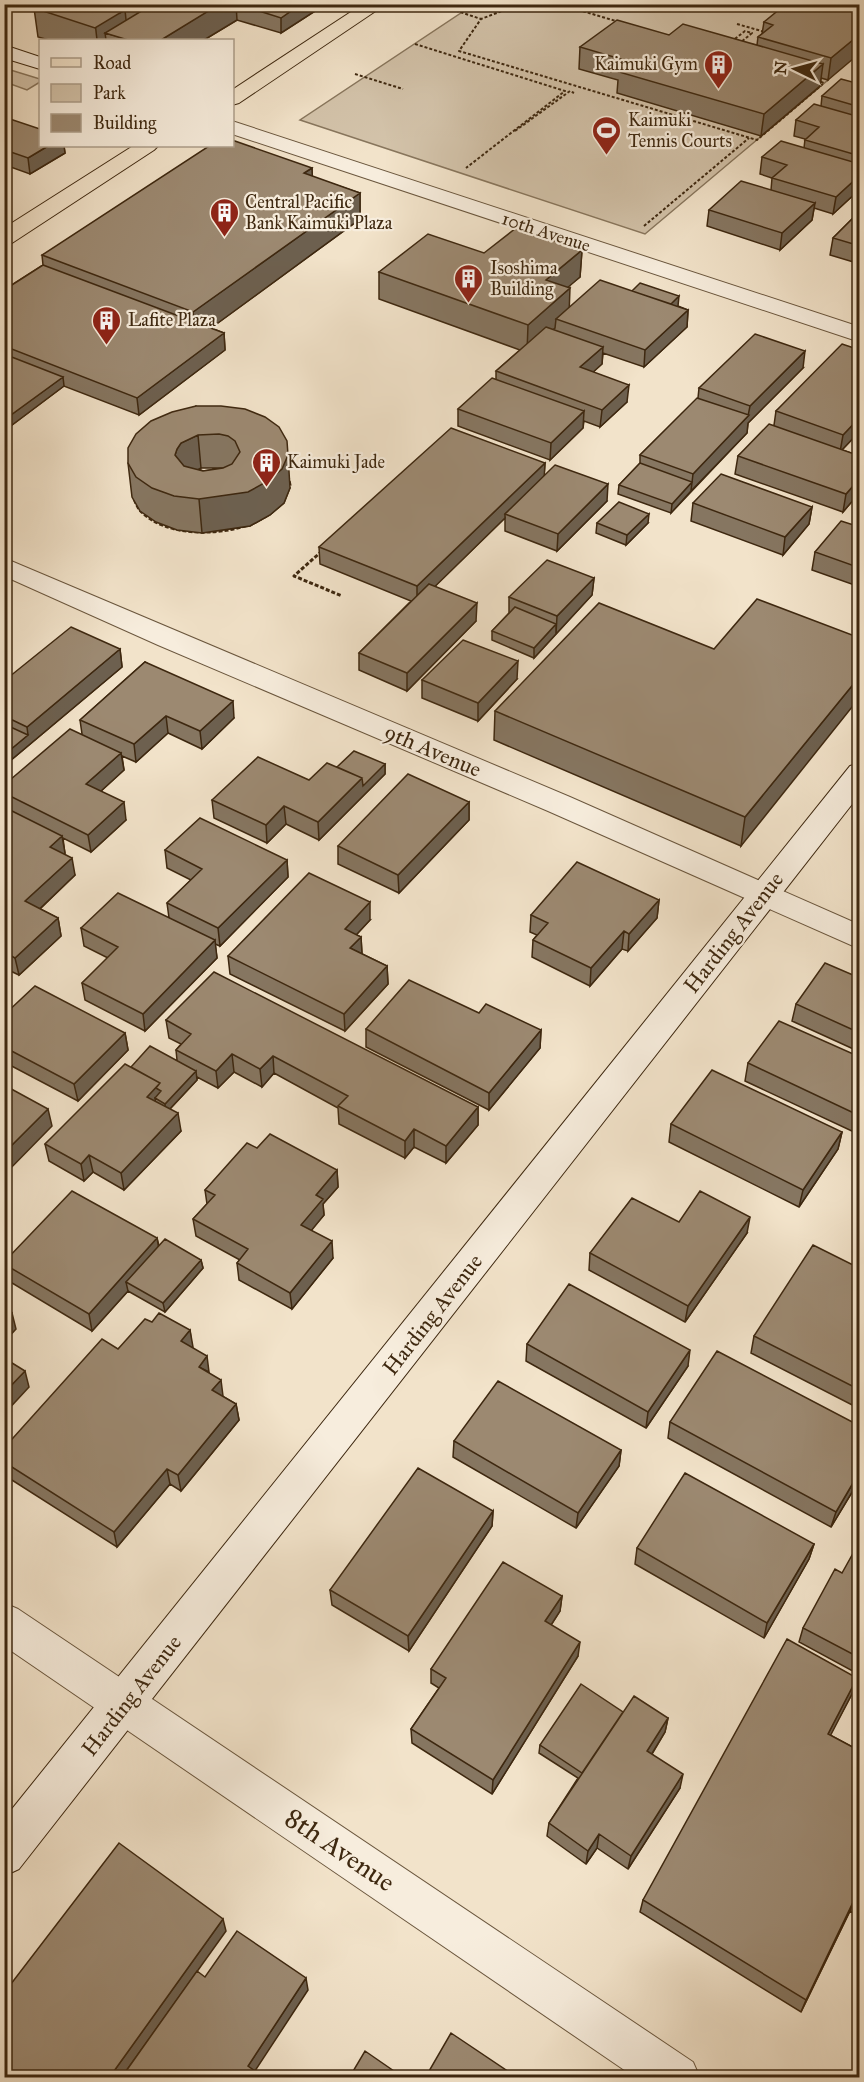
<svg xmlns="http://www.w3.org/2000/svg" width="864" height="2082" viewBox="0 0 864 2082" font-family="'IM FELL Great Primer',serif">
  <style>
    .green { fill: #d3c3aa; stroke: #88765d; stroke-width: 1.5 }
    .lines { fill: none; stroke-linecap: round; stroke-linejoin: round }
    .street-casing { stroke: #6b573e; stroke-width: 2 }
    .secondary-casing { stroke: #3e2810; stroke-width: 2 }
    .primary-casing { stroke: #3e2810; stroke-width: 2 }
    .path-far1 { stroke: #3e2810; stroke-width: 2; stroke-dasharray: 3 2; stroke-linecap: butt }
    .path { stroke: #3e2810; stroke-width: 3; stroke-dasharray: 4 2; stroke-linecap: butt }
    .street { fill: #f7eddd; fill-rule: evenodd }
    .secondary { fill: #f7eddd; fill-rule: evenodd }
    .primary { fill: #f2e3ca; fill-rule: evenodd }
    .wall { fill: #867661; stroke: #3e2810; stroke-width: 1.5; fill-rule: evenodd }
    .shaded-wall { fill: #6d604f; stroke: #3e2810; stroke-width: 1.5 }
    .building { fill: #9c8971; stroke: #3e2810; stroke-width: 1.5; fill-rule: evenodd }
    .labels { text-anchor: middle; stroke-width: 4.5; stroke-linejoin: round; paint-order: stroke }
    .far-poi-label { font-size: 18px; fill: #3e2810; stroke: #f7eddd; text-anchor: start }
    .far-street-label { font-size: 18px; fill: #3e2810; stroke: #f7eddd }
    .street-label { font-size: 22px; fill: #3e2810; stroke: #f7eddd }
    .near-street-label { font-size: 27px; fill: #3e2810; stroke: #f7eddd }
  </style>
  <rect width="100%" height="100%" fill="#f2e3ca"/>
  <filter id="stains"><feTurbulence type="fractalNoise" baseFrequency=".00333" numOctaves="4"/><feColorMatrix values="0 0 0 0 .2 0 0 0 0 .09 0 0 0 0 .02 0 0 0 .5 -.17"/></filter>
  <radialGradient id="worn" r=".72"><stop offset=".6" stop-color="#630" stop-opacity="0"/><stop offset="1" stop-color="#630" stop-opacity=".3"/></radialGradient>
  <!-- green -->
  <path class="green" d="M473 5H859L828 80 645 234 300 120Z
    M4 68 40 79V82L27 90 5 82Z"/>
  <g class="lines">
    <defs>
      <path id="street" d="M232 121 860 327V342L232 134Z
        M4 558 570 797 860 925V949L548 811 158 645 4 576Z
        M4 1603 18 1609 693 2062 700 2078H636L4 1646Z"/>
      <path id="secondary" d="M4 45 40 57V69L4 58Z
        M860 763V794L19 1869 4 1876V1819L850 766Z"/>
      <path id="primary" d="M363 4H386L239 103 232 105V90Z
        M133 146H158L154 150 12 243 4 245V228Z"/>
    </defs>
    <!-- street casing -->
    <use href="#street" class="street-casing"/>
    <!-- secondary casing -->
    <use href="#secondary" class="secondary-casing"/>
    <!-- primary casing -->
    <use href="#primary" class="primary-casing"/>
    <!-- path-far1 -->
    <path class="path-far1" d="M520 4 481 19 459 51 757 140 824 83 816 80
      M559 4 619 22
      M451 9 481 19
      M737 24 765 32
      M731 42 745 31 752 33 740 43
      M415 44 565 91 466 168
      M355 74 403 89
      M515 131 570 91 574 93
      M644 226 749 138"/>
    <!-- path -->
    <path class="path" d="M224 439 265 450 286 467 290 485C283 500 276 511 261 519 229 537 164 539 139 509 134 501 131 491 134 483 146 445 191 441 224 439Z
      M322 551 294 576 342 596"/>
    <!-- street -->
    <use href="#street" class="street"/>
    <!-- secondary -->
    <use href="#secondary" class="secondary"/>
    <!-- primary -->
    <use href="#primary" class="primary"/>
  </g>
  <!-- wall -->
  <path class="wall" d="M40 4H326L281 33 237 20 204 40H49L38 37 34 8Z
    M860 4 828 80 821 78 820 86 761 136 617 93 618 80 579 69 580 47 669 35 757 45 758 37 762 34 764 22Z
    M860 84V189L833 214 814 208 812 220 780 250 707 226 709 210 771 190 772 178 760 174 762 157 804 148 805 139 794 136 796 120 821 106 822 96Z
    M4 117 40 146H64L65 153 30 174 8 166 4 168Z
    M312 168V177L360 193V219L211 328 224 333 225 350 139 415 64 386 4 431V290L43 265 42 255Z
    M860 211V264L830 255 833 238Z
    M582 250 580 277 567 287 569 307 678 306 688 310 687 327 644 367 603 353 602 364 593 372 627 402 600 427 584 421 583 428 550 460 458 426V409L496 380V371L520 350 379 299V272L484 253Z
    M860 350V431L842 450 860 456V492L843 512 735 474 738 456 774 425 776 411Z
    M803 368 748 423 747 433 671 513 618 494 619 485 640 463V455L698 398 699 388Z
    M196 406 290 488 284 503 270 515 250 526 202 533 177 530 156 522 140 511 132 497 128 463ZM201 468H223L203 471 199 469Z
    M545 463 544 476 607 501 557 551 505 531V518L435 586 476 621 407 691 359 670V653L411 601 320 564 319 547Z
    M693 503 812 507 809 524 783 555 691 521Z
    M597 523H648L626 545 596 533Z
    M860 527V587L812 570 815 552Z
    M594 578 592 595 534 658 492 640V631L509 613V597Z
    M860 638 741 846 494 740 495 711 714 649Z
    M120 649 122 667 4 766V681Z
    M145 662 234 718 202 749 168 733 136 762 122 756 124 770 101 791 126 820 91 852 63 838 65 854 75 875 40 909 58 918 61 936 19 975 4 968V813L7 810 4 809V785L82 734 80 720Z
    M517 679 478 721 422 698V680Z
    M385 764V774L319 840 286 824 267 843 214 818 212 800 309 780 337 767Z
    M469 802V820L399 893 338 864V846Z
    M165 850 287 860 288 877 220 946 215 944 217 958 145 1031 85 1000 82 983 108 958 84 946 81 928 169 918 167 903 191 880 167 868Z
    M659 900 657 918 628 951 622 949 590 986 532 957 533 940 537 935 530 932 531 915Z
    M370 920 356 935 361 937 362 954 387 966 388 984 345 1031 230 974 228 956Z
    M860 978V1052L792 1021 796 1004Z
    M4 1015 125 1033 128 1050 78 1101 4 1062Z
    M166 1020 478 1107V1125L446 1163 414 1147 405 1158 339 1124 338 1108 274 1073 262 1087 234 1072 218 1088 197 1077V1080L170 1109 181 1131 124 1190 93 1172 84 1181 49 1161 45 1144 131 1067 177 1060 176 1050 181 1044 169 1038Z
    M366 1029 541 1030 540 1048 489 1110 366 1047Z
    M860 1057V1123L854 1132 745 1081 748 1063Z
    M671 1124 842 1132 838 1149 799 1207 669 1142Z
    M257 1148 337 1170 338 1187 323 1204 324 1215 311 1230 333 1258 292 1309 239 1280 237 1263 240 1260 196 1236 193 1219 207 1204 205 1190Z
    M860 1218V1239L854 1236Z
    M747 1233 685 1322 589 1270 590 1253Z
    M157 1238 159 1246 201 1260 203 1268 165 1312 128 1291 92 1331 7 1280 4 1270V1262Z
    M860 1255V1409L751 1353 754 1336 853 1265Z
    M152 1322 190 1330 192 1347 209 1373 222 1396 236 1404 239 1420 181 1491 170 1484 117 1547 4 1475V1448L118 1349Z
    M527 1344 688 1366 646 1428 526 1361Z
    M670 1422 860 1426V1479L831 1527 668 1438Z
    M454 1441 621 1450 619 1466 576 1528 453 1457Z
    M493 1511 492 1526 409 1651 332 1605 330 1590Z
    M814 1544 809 1559 764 1638 635 1564 637 1548Z
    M860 1550V1675L799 1642 803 1628Z
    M562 1596 560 1611 551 1625 578 1656 492 1794 412 1743 411 1729 439 1688 431 1683V1669Z
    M857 1678 853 1692 830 1735 860 1751 859 1916 850 1911 801 2012 640 1912 643 1900Z
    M623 1712 668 1718 665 1732 652 1754 680 1788 628 1869 597 1848 586 1864 547 1836 549 1823 578 1778 539 1753 540 1745Z"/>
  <!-- shaded-wall -->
  <path class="shaded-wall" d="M93 4H119L120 13 125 10 128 39 105 33 106 40H97Z
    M218 4H236L237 20 204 40H161Z
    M301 4H326L281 33V18Z
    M860 34V53L828 80 831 58Z
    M823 64 820 86 761 136 764 114Z
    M48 146H64L65 153 30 174 28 158Z
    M4 150H5L8 166 4 168Z
    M312 168 313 194 304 173Z
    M860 175V189L833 214 836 197Z
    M360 193V219L196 339 193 312Z
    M815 203 812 220 780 250 782 233Z
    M582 250 580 277 545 307 546 280Z
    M570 288 569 315 556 319 555 328 527 352 528 325Z
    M679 296 678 306 663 319 664 310Z
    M688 310 687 327 644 367 645 350Z
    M224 333 225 350 139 415 137 398Z
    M603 347 602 364 579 385 580 367Z
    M805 351 803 368 748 423 747 433 691 491 693 474 748 416 750 406Z
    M63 377 64 386 4 431V420Z
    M629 385 627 402 600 427 602 410Z
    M584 411 583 428 550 460 551 443Z
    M860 417V431L840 452 843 435Z
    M198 435 201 468 184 477 175 455 177 449 181 443Z
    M288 455 290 488 284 503 270 515 250 526 202 533 199 499Z
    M545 463 544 480 505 514V518L417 604V586Z
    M860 478V492L843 512 846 494Z
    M692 482 691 491 671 513 672 504Z
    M608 484 607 501 557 551 558 534Z
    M812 507 809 524 783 555 785 537Z
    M649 514 648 523 626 545 627 535Z
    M594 578 592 595 556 634 557 616Z
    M477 603 476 621 407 691V673Z
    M556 624V634L534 658V648Z
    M120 649 122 667 4 766V755L28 735 27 727Z
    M518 661 517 679 478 721V703Z
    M860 676V697L741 846 745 817Z
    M233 701 234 718 202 749 200 731Z
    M166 716 168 733 136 762 134 744Z
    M121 753 124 770 89 802 86 784Z
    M385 764V774L319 840 318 822 362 778Z
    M124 802 126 820 91 852 88 835Z
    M469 802V820L399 893 398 875Z
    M284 806 286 824 267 843 266 825Z
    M62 836 65 853 54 864 50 847Z
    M72 858 75 875 29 919 25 901Z
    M287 860 288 877 220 946 218 928Z
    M659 900 657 918 628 951 629 934Z
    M370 902V920L345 947V929Z
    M58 918 61 936 19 975 15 958Z
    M624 931 622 949 590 986 591 968Z
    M361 937 362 954 350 948Z
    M215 940 217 958 145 1031 143 1014Z
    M387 966 388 984 345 1031 344 1014Z
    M541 1030 540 1048 489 1110V1093Z
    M125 1033 128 1050 78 1101 74 1084Z
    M232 1054 234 1072 218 1088 216 1071Z
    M273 1056 274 1073 262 1087 260 1069Z
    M196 1071 197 1080 166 1113 165 1104Z
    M160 1083 163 1101 155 1098 156 1107 147 1097Z
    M478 1107V1125L446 1163V1146Z
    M48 1109 52 1126 4 1175V1153Z
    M860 1112V1123L854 1132 858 1115Z
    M178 1113 181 1131 124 1190 121 1173Z
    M414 1129V1147L405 1158V1141Z
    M842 1132 838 1149 799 1207 803 1190Z
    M89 1155 93 1172 84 1181 81 1164Z
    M337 1170 338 1187 323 1204 324 1215 302 1242 301 1225 316 1195Z
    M750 1217 747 1233 685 1322 688 1306Z
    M157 1238 160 1255 126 1282 128 1291 92 1331 89 1314Z
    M332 1241 333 1258 292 1309 290 1293Z
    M201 1260 203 1268 165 1312 163 1303Z
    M12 1313 16 1329 4 1342V1321Z
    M190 1330 193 1347 184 1357 181 1341Z
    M690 1350 688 1366 646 1428 648 1412Z
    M207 1356 209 1372 199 1367Z
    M25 1371 29 1387 4 1414V1393Z
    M221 1380 223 1396 214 1406 212 1390Z
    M236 1404 239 1420 181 1491 178 1475Z
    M621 1450 619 1466 576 1528 578 1513Z
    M167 1469 170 1484 117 1547 114 1532Z
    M860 1471V1479L831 1527 836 1512Z
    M493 1511 492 1526 409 1651 408 1636Z
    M814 1544 809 1559 764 1638 767 1623Z
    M562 1596 560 1611 544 1636 545 1621Z
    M580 1642 578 1656 492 1794 493 1780Z
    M857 1678 853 1692 824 1748 828 1734Z
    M668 1718 665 1732 645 1765 647 1751Z
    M683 1774 680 1788 628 1869 631 1856Z
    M599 1834 597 1848 586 1864 588 1851Z
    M855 1898 850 1911 801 2012 806 2000Z
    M223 1919 226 1931 121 2078H109Z
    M306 1978 308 1990 251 2077 248 2066Z"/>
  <!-- building -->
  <path class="building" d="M40 4H108L125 10 95 28 34 8Z
    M153 4H220L161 40H128L105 33Z
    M237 4H301L281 18Z
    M786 4H860V34L831 58 758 37 773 25 764 22Z
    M617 20 669 35 683 24 823 64 764 114 619 72 631 62 580 47Z
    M841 79 860 84V107L822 96Z
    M814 104 860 117V156L805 140 819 127 796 120Z
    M4 117 40 129V146H48L28 158 5 150H4Z
    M232 140 312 168 304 173 360 193 193 312 42 255 209 146H232Z
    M781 141 860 164V175L836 197 772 178 787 165 762 157Z
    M741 181 815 203 782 233 709 210Z
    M860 211V246L833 238Z
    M516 228 582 250 546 280 570 288 528 325 379 272 428 234 484 253Z
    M43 265 224 333 137 398 4 346V290Z
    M600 280 688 310 645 350 556 319Z
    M640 283 679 296 671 304 632 291Z
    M546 327 603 347 580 367 629 385 602 410 496 371Z
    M755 334 805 351 750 406 699 388Z
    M842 344 860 350V417L843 435 776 411Z
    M4 354 63 377 4 420Z
    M492 378 584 411 551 443 458 409Z
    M697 398 749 415 693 474 640 455Z
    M196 406H221L245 409 265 417 279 427 287 441 288 455 282 469 268 481 248 492 199 499 174 496 152 488 136 477 128 463V448L136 434 151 421 172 412ZM219 434 228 436 235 441 240 452 232 464 223 468 203 471 184 466 175 455 177 449 181 443 198 435Z
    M769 424 860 456V478L846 494 738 456Z
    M451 428 545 463 417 586 319 547Z
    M640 463 692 482 672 504 619 485Z
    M555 465 608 484 558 534 505 514Z
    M721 474 812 507 785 537 693 503Z
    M619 502 649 514 627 535 597 523Z
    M841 521 860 527V568L815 552Z
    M547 560 594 578 557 616 509 597Z
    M429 584 477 603 407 673 359 653Z
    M757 599 860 638V676L745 817 495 711 599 603 714 649Z
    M515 607 556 624 534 648 492 631Z
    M71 627 120 649 27 727 4 716V681Z
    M463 640 518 661 478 703 422 680Z
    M145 662 233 701 200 731 166 716 134 744 80 720Z
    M4 724 28 735 4 755Z
    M70 729 121 753 86 784 124 802 88 835 4 793V785Z
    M354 751 385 764 363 786 362 778 337 767Z
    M258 757 309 780 327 763 362 778 318 822 284 806 266 825 212 800Z
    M408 774 469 802 398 875 338 846Z
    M8 809 62 836 50 847 72 858 25 901 58 918 15 958 4 952V813Z
    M200 818 287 860 218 928 167 903 202 869 165 850Z
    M577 862 659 900 629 934 624 931 591 968 533 940 548 923 531 915Z
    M309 873 370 902 345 929 361 937 350 948 387 966 344 1014 228 956Z
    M118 893 215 940 143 1014 82 983 118 947 81 928Z
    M825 963 860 978V1033L796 1004Z
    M214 972 478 1107 446 1146 414 1129 405 1141 338 1106 348 1096 273 1056 260 1069 232 1054 216 1071 176 1050 191 1034 166 1020Z
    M409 980 479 1013 486 1004 541 1030 489 1093 366 1029Z
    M35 986 125 1033 74 1084 4 1047V1015Z
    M779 1021 860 1057V1112L858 1115 748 1063Z
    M150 1046 196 1071 165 1104 155 1098 161 1091 156 1088 160 1083 131 1067Z
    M125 1064 160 1083 147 1097 178 1113 121 1173 89 1155 81 1164 45 1144Z
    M712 1070 842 1132 803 1190 671 1124Z
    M4 1085 48 1109 4 1153Z
    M270 1134 337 1170 316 1195 323 1199 301 1225 332 1241 290 1293 237 1263 248 1249 193 1219 215 1195 205 1190 247 1143 257 1148Z
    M72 1191 157 1238 89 1314 4 1264V1262Z
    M700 1191 750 1217 688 1306 590 1253 632 1198 679 1222Z
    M165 1239 201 1260 163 1303 126 1282Z
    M813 1245 853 1265 860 1255V1390L754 1336Z
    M569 1284 690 1350 648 1412 527 1344Z
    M4 1308 12 1313 4 1321Z
    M159 1313 190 1330 181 1341 207 1356 199 1367 221 1380 212 1390 236 1404 178 1475 167 1469 114 1532 4 1462V1448L102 1339 118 1349 145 1319 152 1322Z
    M717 1351 860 1426V1471L836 1512 670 1422Z
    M4 1358 25 1371 4 1393Z
    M498 1381 621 1450 578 1513 454 1441Z
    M418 1468 493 1511 408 1636 330 1590Z
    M685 1473 814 1544 767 1623 637 1548Z
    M856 1548 860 1550V1658L803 1628 835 1569 842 1573Z
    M503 1562 562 1596 545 1621 580 1642 493 1780 411 1729 446 1678 431 1669Z
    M787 1639 857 1678 828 1734 860 1751V1901L855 1898 806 2000 643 1900Z
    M581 1684 623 1712 582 1773 540 1745Z
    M634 1696 668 1718 647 1751 683 1774 631 1856 599 1834 588 1851 549 1823Z
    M119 1843 223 1919 109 2078H4V1993Z
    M237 1931 306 1978 248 2066 265 2078H129L124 2074 197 1971 205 1977Z
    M451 2033 518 2078H425Z
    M365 2051 404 2078H349Z"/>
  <!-- icons -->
  <defs>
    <symbol id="building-pin" viewBox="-11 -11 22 30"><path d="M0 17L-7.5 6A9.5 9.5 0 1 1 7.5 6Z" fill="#8f2418" stroke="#f7eddd"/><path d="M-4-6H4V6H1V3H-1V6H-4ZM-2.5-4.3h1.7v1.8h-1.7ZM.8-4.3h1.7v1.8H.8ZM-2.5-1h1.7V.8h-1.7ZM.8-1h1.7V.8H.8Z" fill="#fff"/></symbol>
    <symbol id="stadium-pin" viewBox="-11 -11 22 30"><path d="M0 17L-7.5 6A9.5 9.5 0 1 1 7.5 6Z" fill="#8f2418" stroke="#f7eddd"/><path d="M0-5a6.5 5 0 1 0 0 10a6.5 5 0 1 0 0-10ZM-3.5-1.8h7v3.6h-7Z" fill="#fff"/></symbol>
  </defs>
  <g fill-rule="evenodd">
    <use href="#building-pin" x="702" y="48" width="33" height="45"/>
    <use href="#stadium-pin" x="590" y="114" width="33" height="45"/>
    <use href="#building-pin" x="208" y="196" width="33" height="45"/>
    <use href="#building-pin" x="452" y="262" width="33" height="45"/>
    <use href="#building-pin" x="90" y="304" width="33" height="45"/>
    <use href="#building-pin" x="250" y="446" width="33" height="45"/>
  </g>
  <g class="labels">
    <!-- far-poi labels -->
    <g class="far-poi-label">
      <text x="698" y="70" text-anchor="end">Kaimuki Gym</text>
      <text x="628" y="126">Kaimuki<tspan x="628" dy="21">Tennis Courts</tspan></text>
      <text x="245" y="208">Central Pacific<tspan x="245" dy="21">Bank Kaimuki Plaza</tspan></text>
      <text x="490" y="274">Isoshima<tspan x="490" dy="21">Building</tspan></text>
      <text x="128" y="326">Lafite Plaza</text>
      <text x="287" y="468">Kaimuki Jade</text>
    </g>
    <!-- far-street labels -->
    <g class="far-street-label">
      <text transform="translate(546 232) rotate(18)" y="6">10th Avenue</text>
    </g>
    <!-- street labels -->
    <g class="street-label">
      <text transform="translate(433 750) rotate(23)" y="8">9th Avenue</text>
      <text transform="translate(733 932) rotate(-52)" y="8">Harding Avenue</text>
      <text transform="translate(432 1314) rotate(-52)" y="8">Harding Avenue</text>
      <text transform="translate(131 1695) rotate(-52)" y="8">Harding Avenue</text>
    </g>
    <!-- near-street labels -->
    <g class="near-street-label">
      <text transform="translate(340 1850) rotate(34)" y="9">8th Avenue</text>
    </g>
  </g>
  <!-- margin -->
  <rect width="864" height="2082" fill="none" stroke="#f2e3ca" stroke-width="24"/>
  <rect x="6" y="6" width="852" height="2070" fill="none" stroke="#3e2810" stroke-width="3"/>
  <rect x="12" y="12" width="840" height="2058" fill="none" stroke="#3e2810" stroke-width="1.5"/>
  <!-- legend -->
  <rect x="39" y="39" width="195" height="108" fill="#f7eddd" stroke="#ad9e8b" stroke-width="1.5"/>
  <rect x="51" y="58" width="30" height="9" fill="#f2e3ca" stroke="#ad9e8b" stroke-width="1.5"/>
  <text x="93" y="69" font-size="18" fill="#3e2810">Road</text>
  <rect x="51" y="84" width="30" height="18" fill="#d3c3aa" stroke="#ad9e8b" stroke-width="1.5"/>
  <text x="93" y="99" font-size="18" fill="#3e2810">Park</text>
  <rect x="51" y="114" width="30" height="18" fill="#9c8971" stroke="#ad9e8b" stroke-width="1.5"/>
  <text x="93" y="129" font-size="18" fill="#3e2810">Building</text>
  <!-- north arrow -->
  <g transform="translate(795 69) rotate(275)" stroke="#f7eddd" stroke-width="4.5" paint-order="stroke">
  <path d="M0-4.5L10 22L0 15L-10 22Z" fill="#3e2810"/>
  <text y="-9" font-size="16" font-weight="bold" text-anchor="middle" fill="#3e2810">N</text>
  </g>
  <rect width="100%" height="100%" filter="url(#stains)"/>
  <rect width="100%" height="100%" fill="url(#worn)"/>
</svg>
